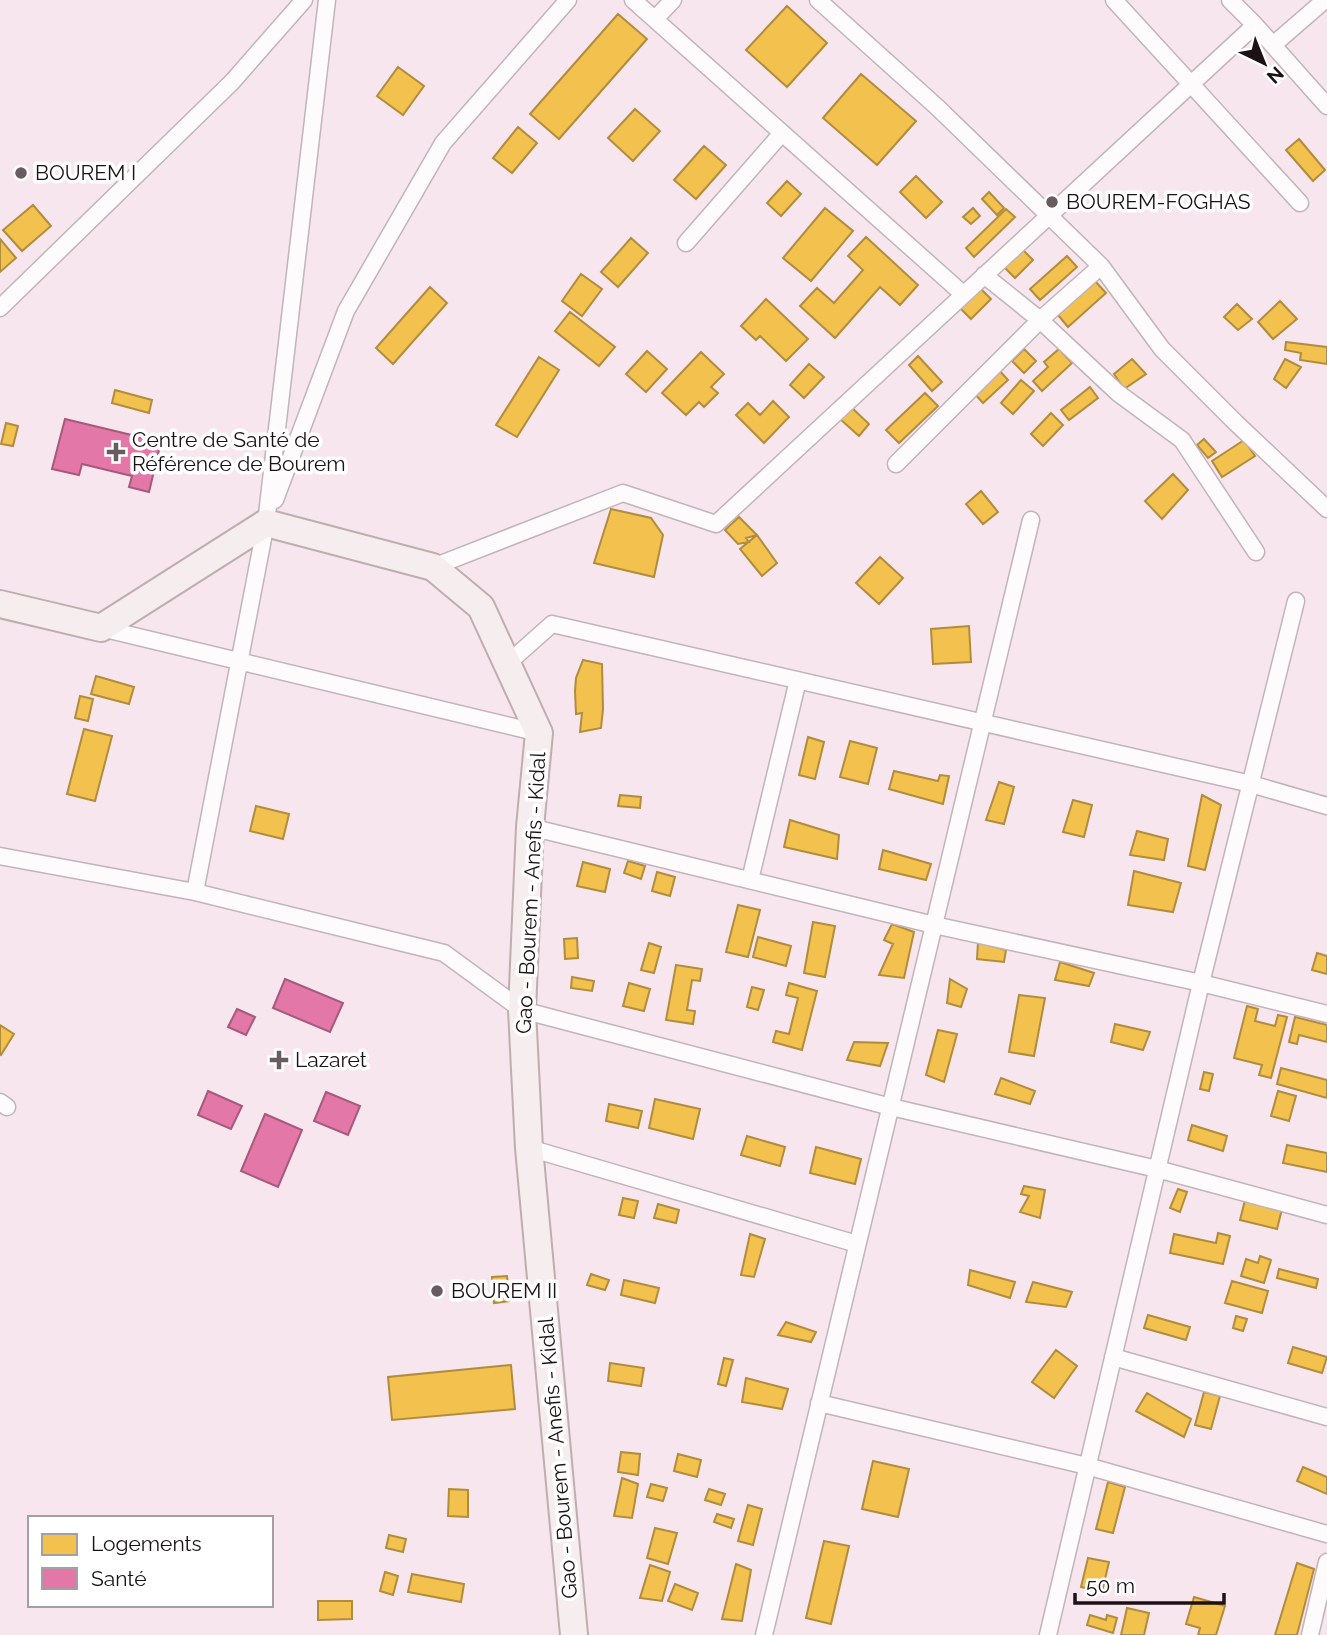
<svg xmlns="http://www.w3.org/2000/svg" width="1327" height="1635" viewBox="0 0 1327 1635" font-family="Raleway,sans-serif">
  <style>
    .homes { fill: #f2c14e; stroke: #b28c3d; stroke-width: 2 }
    .health { fill: #e377a8; stroke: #a7597c; stroke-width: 2 }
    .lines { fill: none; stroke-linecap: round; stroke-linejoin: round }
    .minor-casing { stroke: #c2b4ba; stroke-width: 19 }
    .primary-casing { stroke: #bfadb0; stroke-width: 30 }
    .minor { stroke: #fefbfc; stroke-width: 16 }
    .primary { stroke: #f5edee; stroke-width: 26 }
    .poi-dot { fill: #695c61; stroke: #fff; stroke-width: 2.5 }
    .labels { text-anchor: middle; stroke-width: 7; stroke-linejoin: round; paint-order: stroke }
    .poi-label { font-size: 21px; fill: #1c1216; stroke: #fff; text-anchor: start }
    .street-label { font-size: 21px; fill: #1c1216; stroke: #fff }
  </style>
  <rect width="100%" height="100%" fill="#f7e6ed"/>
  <!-- homes -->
  <path class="homes" d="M787 6 827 43 787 87 746 50Z
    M618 14 647 39 559 139 530 114Z
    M398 67 424 86 403 115 377 96Z
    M861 74 916 121 877 165 823 118Z
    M635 109 660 131 633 161 608 138Z
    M518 127 537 143 512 173 493 158Z
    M1299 139 1325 170 1313 181 1286 150Z
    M704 146 726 165 696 199 674 180Z
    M916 176 942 202 926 218 900 192Z
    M787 181 801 194 781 216 767 203Z
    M989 192 1004 208 997 215 982 199Z
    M33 205 51 226 22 251 3 230Z
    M825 208 853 231 811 281 783 258Z
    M973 208 980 216 971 224 963 217Z
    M1006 209 1015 217 974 257 966 248Z
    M866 237 918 285 900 305 880 287 835 338 800 306 817 288 834 303 863 270 848 256Z
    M631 238 648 253 618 287 601 272Z
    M0 239 16 258 0 272Z
    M1022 249 1033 260 1015 278 1003 266Z
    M1067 256 1077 267 1040 300 1030 289Z
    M581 274 602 289 582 316 562 301Z
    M1095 281 1106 293 1068 327 1058 315Z
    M430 287 447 303 393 364 376 348Z
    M979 287 991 299 971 319 959 307Z
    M766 299 808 339 786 361 760 336 756 340 741 326Z
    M1280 301 1297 319 1273 339 1258 322Z
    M1237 304 1252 319 1238 330 1224 317Z
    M570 312 615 347 599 366 555 331Z
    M1286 342 1327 347V364L1300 360 1301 353 1285 350Z
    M1024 349 1036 361 1024 373 1012 361Z
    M1059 349 1072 363 1042 391 1033 381 1048 367 1044 362Z
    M647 351 667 369 646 392 626 374Z
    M701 352 724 374 711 387 718 393 704 407 699 402 686 415 662 393Z
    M918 356 942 382 932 391 909 365Z
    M539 357 559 370 517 437 496 425Z
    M1132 359 1146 374 1124 389 1114 374Z
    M1285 359 1301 367 1286 388 1274 379Z
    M809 364 824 377 804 398 790 385Z
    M998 369 1008 380 983 403 973 392Z
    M1021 380 1034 391 1013 414 1001 403Z
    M1090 387 1098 398 1069 420 1061 410Z
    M115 390 152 400 149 413 112 403Z
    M925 393 938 406 899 443 886 430Z
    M773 401 789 417 764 443 736 415 748 403 760 415Z
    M851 407 869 424 859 436 840 419Z
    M1051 413 1063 425 1043 446 1031 434Z
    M6 423 18 426 13 446 1 444Z
    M1204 439 1216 452 1208 458 1197 445Z
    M1244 440 1255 456 1222 477 1212 461Z
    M1173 474 1188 490 1162 519 1145 501Z
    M981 491 998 512 983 524 966 504Z
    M611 509 651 518 663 535 654 577 594 563Z
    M739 517 757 535 746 538 749 542 738 544 725 530Z
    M757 535 777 563 762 576 740 549Z
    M880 557 903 578 879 604 856 583Z
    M969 626 971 662 933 664 931 629Z
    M583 660 602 664 603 709 601 728 580 732 582 713 576 714 575 691 576 678Z
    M96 676 134 687 129 704 91 694Z
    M80 696 93 699 88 721 75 718Z
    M84 729 112 736 95 801 67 794Z
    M808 737 824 742 815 779 799 775Z
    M850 741 877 748 868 784 840 777Z
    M894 771 938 781 940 775 949 776 943 804 889 789Z
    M999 782 1014 787 1004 824 986 820Z
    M620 795 641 797 640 808 618 806Z
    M1202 795 1221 805 1205 870 1188 866Z
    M1073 800 1092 805 1084 837 1063 832Z
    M256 806 289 814 283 839 250 831Z
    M790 820 839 835 837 859 784 847Z
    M1137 831 1168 839 1164 860 1130 855Z
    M883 850 931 864 926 880 879 869Z
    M628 861 645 866 641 879 624 873Z
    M583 862 610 869 605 892 577 886Z
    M1134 871 1181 883 1173 912 1128 905Z
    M657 872 675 877 670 896 652 891Z
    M738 905 760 910 748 957 726 952Z
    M813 922 835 926 825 977 804 973Z
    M892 924 914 932 904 978 879 975 893 944 884 940Z
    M758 937 791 946 786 966 753 957Z
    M577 938 578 958 565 959 564 939Z
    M978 942 1006 950 1004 962 977 959Z
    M649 943 661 947 654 973 641 970Z
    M1317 953 1327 956V974L1312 970Z
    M1060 962 1094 973 1089 986 1055 980Z
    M676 965 702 969 700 981 692 980 687 1010 695 1011 693 1024 666 1020Z
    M572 977 594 981 592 991 571 988Z
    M950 979 967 989 961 1007 947 1003Z
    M629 983 650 989 644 1011 623 1006Z
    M789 983 817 991 802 1050 773 1042 776 1031 789 1034 798 998 786 995Z
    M752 987 764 990 758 1010 747 1007Z
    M1019 995 1045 998 1034 1056 1009 1052Z
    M1247 1006 1258 1009 1255 1021 1275 1026 1278 1015 1287 1017 1271 1078 1259 1075 1262 1065 1234 1058Z
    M1295 1017 1327 1025V1042L1299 1035 1297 1044 1289 1042Z
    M1115 1024 1150 1032 1143 1050 1111 1042Z
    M0 1025 14 1034 1 1055 0 1054Z
    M938 1030 957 1034 944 1082 926 1075Z
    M854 1042 888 1043 880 1066 847 1060Z
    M1281 1068 1327 1080V1098L1277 1084Z
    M1204 1072 1213 1074 1209 1091 1200 1089Z
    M1001 1078 1035 1091 1030 1104 995 1094Z
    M1278 1091 1296 1096 1289 1121 1271 1116Z
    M655 1099 700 1109 693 1139 649 1128Z
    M609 1104 642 1111 638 1128 606 1121Z
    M1192 1125 1227 1136 1223 1151 1188 1140Z
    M747 1136 785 1147 780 1166 741 1155Z
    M1287 1145 1327 1153V1172L1283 1163Z
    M816 1147 861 1159 855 1184 810 1173Z
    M1024 1186 1045 1190 1040 1218 1020 1212 1029 1196 1021 1194Z
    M1178 1189 1187 1192 1180 1212 1170 1208Z
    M623 1198 638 1201 634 1218 619 1215Z
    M1245 1200 1282 1209 1277 1229 1240 1220Z
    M658 1204 679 1210 676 1223 654 1218Z
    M1218 1233 1230 1236 1223 1264 1170 1253 1174 1234 1216 1243Z
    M750 1234 765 1239 754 1277 741 1275Z
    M1260 1256 1271 1260 1264 1283 1241 1276 1246 1259 1258 1263Z
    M1279 1269 1318 1279 1316 1288 1277 1278Z
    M970 1270 1015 1282 1010 1298 968 1285Z
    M591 1274 609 1280 605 1290 587 1285Z
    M507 1276 509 1301 494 1303 492 1277Z
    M624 1280 659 1288 655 1303 621 1295Z
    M1232 1281 1268 1291 1262 1313 1225 1303Z
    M1033 1282 1072 1292 1066 1307 1026 1302Z
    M1148 1315 1190 1327 1186 1340 1144 1328Z
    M1236 1316 1247 1319 1243 1331 1233 1328Z
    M786 1322 816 1332 811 1342 778 1335Z
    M1293 1347 1327 1357 1322 1373 1288 1363Z
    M1056 1350 1077 1366 1054 1398 1032 1382Z
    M724 1358 733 1360 726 1386 718 1384Z
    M610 1363 644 1368 641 1386 608 1381Z
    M511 1365 515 1409 392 1420 388 1377Z
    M746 1378 788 1389 782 1409 742 1402Z
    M1204 1392 1220 1396 1211 1429 1195 1425Z
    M1147 1393 1191 1419 1184 1437 1136 1411Z
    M621 1452 640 1454 638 1475 618 1472Z
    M678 1454 701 1460 697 1477 674 1471Z
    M873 1461 909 1469 898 1517 862 1509Z
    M1303 1467 1327 1477V1494L1297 1481Z
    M622 1478 638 1484 632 1518 614 1516Z
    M1108 1482 1125 1487 1113 1533 1096 1529Z
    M651 1484 667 1488 663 1501 647 1497Z
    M449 1489 468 1490V1517L448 1516Z
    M709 1489 725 1494 721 1505 705 1500Z
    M748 1505 762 1509 753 1545 738 1541Z
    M717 1514 734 1519 731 1528 714 1522Z
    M655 1528 677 1533 668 1564 647 1558Z
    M389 1535 406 1539 403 1552 386 1548Z
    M824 1541 849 1546 831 1624 806 1618Z
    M1088 1558 1109 1562 1102 1592 1081 1587Z
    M1297 1563 1314 1569 1297 1635H1275Z
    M736 1564 751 1570 742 1621 722 1619Z
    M650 1565 670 1572 662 1601 640 1598Z
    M385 1572 398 1576 393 1595 380 1591Z
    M412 1574 464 1584 461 1602 408 1592Z
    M675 1584 698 1593 692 1610 668 1601Z
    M1194 1597 1225 1606 1216 1635H1198L1200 1628 1186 1624Z
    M318 1601H352V1619L318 1620Z
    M1127 1608 1149 1613 1144 1635H1121Z
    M1090 1615 1106 1620 1107 1615 1117 1618 1113 1633 1087 1625Z"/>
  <!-- health -->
  <path class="health" d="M65 419 161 442 149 492 129 487 132 476 82 464 79 475 52 469Z
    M285 979 343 1003 330 1032 273 1008Z
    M237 1009 255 1017 246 1035 228 1027Z
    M208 1091 242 1106 231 1129 198 1115Z
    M326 1092 360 1106 348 1135 314 1121Z
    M265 1114 302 1130 278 1187 241 1171Z"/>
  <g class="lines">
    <defs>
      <path id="minor" d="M633 0 963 294
        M818 0 937 107 1101 266 1162 349 1236 423 1327 509
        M1114 0 1300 203
        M1230 0 1255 25 1327 106
        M655 19 673 0
        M1273 45 1325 0
        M686 243 782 133
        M984 275 1040 320 1118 393 1182 440 1256 552
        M0 308 232 82 304 0
        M896 464 1040 320 1101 266
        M275 500 346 311 443 143 568 0
        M433 567 623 493 716 524 1255 25
        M101 628 539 733
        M507 664 552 624 1251 784 1327 806
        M530 827 934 925 1201 983 1327 1014
        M0 856 195 892 444 953 522 1010 891 1107 1157 1169 1327 1215
        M750 880 798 680
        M195 892 266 523 327 0
        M0 1102 7 1107
        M529 1148 857 1244
        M1113 1357 1327 1417
        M819 1403 1087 1466 1327 1534
        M764 1635 1031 520
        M1048 1635 1201 983 1296 601
        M1310 1635 1327 1562"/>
      <path id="primary" d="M0 604 101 628 266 523 433 567 481 607 539 733 530 827 522 1010 529 1148 574 1635"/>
    </defs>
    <!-- minor casing -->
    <use href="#minor" class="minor-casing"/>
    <!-- primary casing -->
    <use href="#primary" class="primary-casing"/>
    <!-- minor -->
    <use href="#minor" class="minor"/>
    <!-- primary -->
    <use href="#primary" class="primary"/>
  </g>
  <!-- markers -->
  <g class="poi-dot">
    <circle cx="21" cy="173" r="7"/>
    <circle cx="1052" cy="202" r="7"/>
    <path d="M112.5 441.5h7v7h7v7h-7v7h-7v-7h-7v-7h7z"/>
    <path d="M275.5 1049.5h7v7h7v7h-7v7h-7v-7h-7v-7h7z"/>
    <circle cx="437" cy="1291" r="7"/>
  </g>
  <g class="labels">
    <!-- poi labels -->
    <g class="poi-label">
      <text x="35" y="180">BOUREM I</text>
      <text x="1066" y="209">BOUREM-FOGHAS</text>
      <text x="132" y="447">Centre de Santé de<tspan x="132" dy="24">Référence de Bourem</tspan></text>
      <text x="295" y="1067">Lazaret</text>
      <text x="451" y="1298">BOUREM II</text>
    </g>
    <!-- street labels -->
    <g class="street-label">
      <text transform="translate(531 893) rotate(-87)" y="7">Gao - Bourem - Anefis - Kidal</text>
      <text transform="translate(558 1458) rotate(-95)" y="7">Gao - Bourem - Anefis - Kidal</text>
    </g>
  </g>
  <!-- legend -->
  <rect x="28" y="1516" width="245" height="91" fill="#ffffff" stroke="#a4a0a2" stroke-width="2"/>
  <rect x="42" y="1534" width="35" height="21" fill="#f2c14e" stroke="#a4a0a2" stroke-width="2"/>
  <text x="91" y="1551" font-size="21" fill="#1c1216">Logements</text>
  <rect x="42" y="1568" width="35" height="21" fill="#e377a8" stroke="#a4a0a2" stroke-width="2"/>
  <text x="91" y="1586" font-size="21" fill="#1c1216">Santé</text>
  <!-- north arrow -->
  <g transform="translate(1264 63) rotate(137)" stroke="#ffffff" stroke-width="5" paint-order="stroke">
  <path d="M0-5L12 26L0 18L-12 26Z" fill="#1c1216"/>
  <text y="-10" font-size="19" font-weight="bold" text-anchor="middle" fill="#1c1216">N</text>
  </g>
  <!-- scale -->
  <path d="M1075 1593v10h149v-10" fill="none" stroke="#1c1216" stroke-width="3.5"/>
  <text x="1086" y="1593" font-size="21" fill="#1c1216" stroke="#ffffff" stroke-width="5" paint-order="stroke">50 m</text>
</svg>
